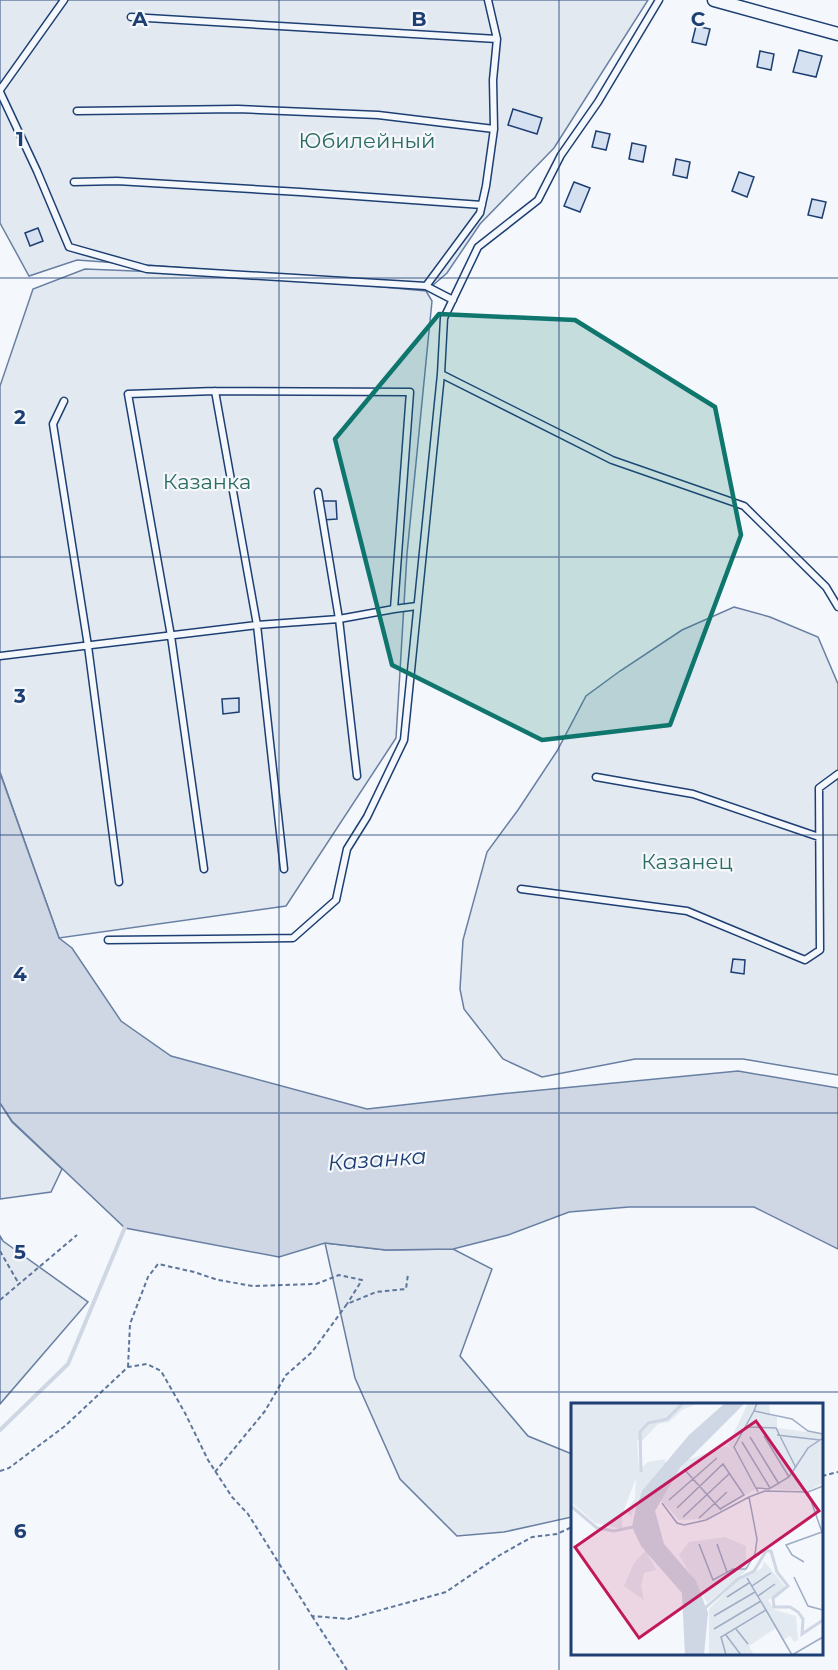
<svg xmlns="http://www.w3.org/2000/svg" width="838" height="1670" viewBox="0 0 838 1670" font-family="Montserrat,sans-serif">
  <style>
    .green { fill: #e3e9f0; stroke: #687fa3; stroke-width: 1.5 }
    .water { fill: #cfd7e4; stroke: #687fa3; stroke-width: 1.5 }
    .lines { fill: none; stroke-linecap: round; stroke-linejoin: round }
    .stream { stroke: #cfd7e4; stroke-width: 4 }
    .building { fill: #d5e0f0; stroke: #1d3f73; stroke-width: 1.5 }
    .service-casing { stroke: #1d3f73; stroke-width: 9 }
    .minor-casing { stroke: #1d3f73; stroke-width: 15 }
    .path { stroke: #5e769c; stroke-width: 2; stroke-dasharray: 4.5 3; stroke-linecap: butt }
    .service { stroke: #f4f7fb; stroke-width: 6 }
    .minor { stroke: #f4f7fb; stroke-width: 12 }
    .marked { fill: #0f766e; fill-opacity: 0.2; stroke: #0f766e; stroke-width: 4.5; stroke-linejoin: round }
    .grid { fill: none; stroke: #1d3f73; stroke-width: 1.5; stroke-opacity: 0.55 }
    .labels { text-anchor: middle; stroke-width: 4.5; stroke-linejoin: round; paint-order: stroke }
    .park-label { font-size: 21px; fill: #2c6c60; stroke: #f4f7fb }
    .water-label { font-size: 22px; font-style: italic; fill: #1d3f73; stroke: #f4f7fb }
    .inset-river { fill: none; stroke: #cfd7e4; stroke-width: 3 }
    .inset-road { fill: none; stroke: #9eadc5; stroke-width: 1.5 }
    .view { fill: #c2185b; fill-opacity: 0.15; stroke: #c2185b; stroke-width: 3 }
    .inset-edge { fill: none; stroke: #1d3f73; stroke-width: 3 }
    .grid-label { font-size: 20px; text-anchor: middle; font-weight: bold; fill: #1d3f73; stroke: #f4f7fb; stroke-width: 4.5; stroke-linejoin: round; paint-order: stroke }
  </style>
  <rect width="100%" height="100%" fill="#f4f7fb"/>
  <!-- green -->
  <path class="green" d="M0 0H648L554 148 480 224 447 273 432 286 77 260 29 276 0 223Z
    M85 269C199 273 313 280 426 291L432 301 407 554 396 738 286 906 59 938 0 772V386L33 289Z
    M734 607 770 617 818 637 838 684V1075L743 1059H635L542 1077 503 1059 464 1009 460 989 463 940 487 852 518 810 557 751 586 696 620 671 682 630Z
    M0 1103 12 1122 62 1169 51 1192 0 1199Z
    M0 1236 3 1241 88 1302 0 1404Z
    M325 1243 386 1250 453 1249 492 1269 460 1356 528 1436 572 1454V1517L504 1532 457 1536 400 1479 355 1378Z"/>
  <!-- water -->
  <path class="water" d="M0 773 59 938 72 948 121 1021 171 1056 367 1109 500 1094 738 1071 838 1088V1249L754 1207H629L569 1212 508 1235 453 1249 386 1250 325 1243 279 1257 125 1228 12 1121 0 1103Z"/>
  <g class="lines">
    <!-- stream -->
    <path class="stream" d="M0 1430 68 1364 126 1225"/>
  </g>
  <!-- building -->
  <path class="building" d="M696 26 710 29 706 45 692 42Z
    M799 50 822 56 816 77 793 72Z
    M760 51 774 54 771 70 757 67Z
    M513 109 542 118 537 134 508 125Z
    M596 131 610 134 606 150 592 147Z
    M632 143 646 146 643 162 629 159Z
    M676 159 690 162 687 178 673 175Z
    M739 172 754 177 747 197 732 191Z
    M574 182 590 188 580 212 564 206Z
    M812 199 826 202 822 218 808 215Z
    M38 228 43 241 30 246 25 233Z
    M323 501H336L337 519 323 520Z
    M239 698V712L223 714 222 699Z
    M733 959 745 960 744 974 731 972Z"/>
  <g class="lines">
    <defs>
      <path id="service" d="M659 0 598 102 561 155 538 200 478 247 444 318 441 374 612 460 744 506 826 587 838 607
        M131 17 497 39
        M0 90 64 0
        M0 92 37 171 69 247 147 269 426 286 453 300
        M77 111 238 109 378 115 494 129
        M74 182 117 181 300 192 482 205
        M426 286 480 213 486 186 494 129 493 80 497 39 488 0
        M215 391 257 625 284 869
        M64 401 53 424 88 646 119 882
        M318 492 339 619 357 776
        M0 656 257 625 339 619 394 609 417 606
        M596 777 693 794 819 837
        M204 869 171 636 128 394 215 391 410 392 394 609
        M521 889 687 911 805 960 820 950 819 788 838 774
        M108 940 293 938 336 900 347 849 367 817 404 740 441 374"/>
      <path id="minor" d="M714 0 838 34"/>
    </defs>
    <!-- service casing -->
    <use href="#service" class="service-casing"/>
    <!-- minor casing -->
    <use href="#minor" class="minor-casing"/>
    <!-- path -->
    <path class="path" d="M0 1251 19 1284
      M0 1300 77 1235
      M128 1367 130 1324 148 1277 158 1264 194 1272 218 1280 253 1286 316 1284 339 1275 362 1280 347 1304
      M0 1471 9 1468 65 1426 128 1367 147 1364 161 1371 185 1413 208 1460 232 1497 248 1514 312 1616 348 1619 446 1592 500 1555 532 1537 557 1534 572 1527
      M215 1472 265 1411 286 1375 312 1352 347 1304 376 1292 406 1289 408 1274
      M822 1476 838 1472
      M312 1616 347 1670"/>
    <!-- service -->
    <use href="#service" class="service"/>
    <!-- minor -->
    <use href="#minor" class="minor"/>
  </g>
  <!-- marked area -->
  <path class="marked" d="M439 314 575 320 715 407 741 535 670 725 542 740 392 665 335 439Z"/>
  <!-- grid -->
  <path class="grid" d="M279 0V1670M559 0V1670M0 278H838M0 557H838M0 835H838M0 1113H838M0 1392H838"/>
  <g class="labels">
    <!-- park labels -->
    <g class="park-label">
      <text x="367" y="148">Юбилейный</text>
      <text x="207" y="489">Казанка</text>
      <text x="687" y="869">Казанец</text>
    </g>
    <!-- water labels -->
    <g class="water-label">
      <text transform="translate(377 1159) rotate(-4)" y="8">Казанка</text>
    </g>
  </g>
  <!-- overview -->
  <g transform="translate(571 1403)">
    <rect width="252" height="252" fill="#f4f7fb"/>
    <path d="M1 0H127L111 7 98 19 87 21 71 38 66 37 68 67 77 59 94 56 95 61 71 88 60 113 55 108 64 96 65 75 51 112V126L24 120 0 99ZM177 0 198 2 199 12 206 14V25L252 31V80L237 88 186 85 135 116 108 117 88 95 116 57 156 43 166 52 157 42ZM154 134 175 143V168L136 200 108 152 118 139ZM75 147 85 167 73 170 70 183 73 197 53 183 63 160ZM193 158 215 185 197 197 204 207 225 213 227 237 223 239 219 233 213 237 205 225 178 243 183 252H138V206L166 178 191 165Z" fill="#e3e9f0"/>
    <path d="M154 0H174L109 65 84 108 93 141 125 178 137 210 133 252H114L111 190 70 143 61 124 65 104 71 88 118 32Z" fill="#cfd7e4"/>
    <path class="inset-river" d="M70 69 69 29 77 20 96 16 112 0M0 103 26 125 43 128 62 124M133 206 167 176 183 168 195 148H200L206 169 217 183 202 195 203 204H219L227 209 232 216 231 231 252 217"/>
    <path class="inset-road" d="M186 0 183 8 221 16 237 28 252 31M183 8 163 44 187 89M175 24 205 25 225 65M206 32 249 37M193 33 218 74M179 34 208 81M171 39 199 85M113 66 150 107M186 85 198 86 218 74 237 45 252 35M237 89 252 132M98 97 146 55M91 100 106 120 113 122 135 117 178 94M106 105 152 61 173 92 149 106M112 114 159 70M128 115 156 89M128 141 142 177 162 166H175L184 151 186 136 178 94 194 88 237 89 252 83M146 141 156 169M233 159 221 152 215 142 251 129M223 174 237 203 252 207M181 183 200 170M187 193 204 181M156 194 178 180M195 207 221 252M143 213 184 189M143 226 190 198M165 226 177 241M155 232 170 252M155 252 150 234 195 207 176 175M221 252 252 234"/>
    <path class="view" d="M185 18 248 108 68 235 4 144Z"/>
    <rect width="252" height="252" class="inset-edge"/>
  </g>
  <g class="grid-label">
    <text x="140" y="26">A</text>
    <text x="419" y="26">B</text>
    <text x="698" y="26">C</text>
    <text x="20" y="146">1</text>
    <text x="20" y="424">2</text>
    <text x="20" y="703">3</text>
    <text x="20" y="981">4</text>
    <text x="20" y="1259">5</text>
    <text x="20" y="1538">6</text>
  </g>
</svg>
